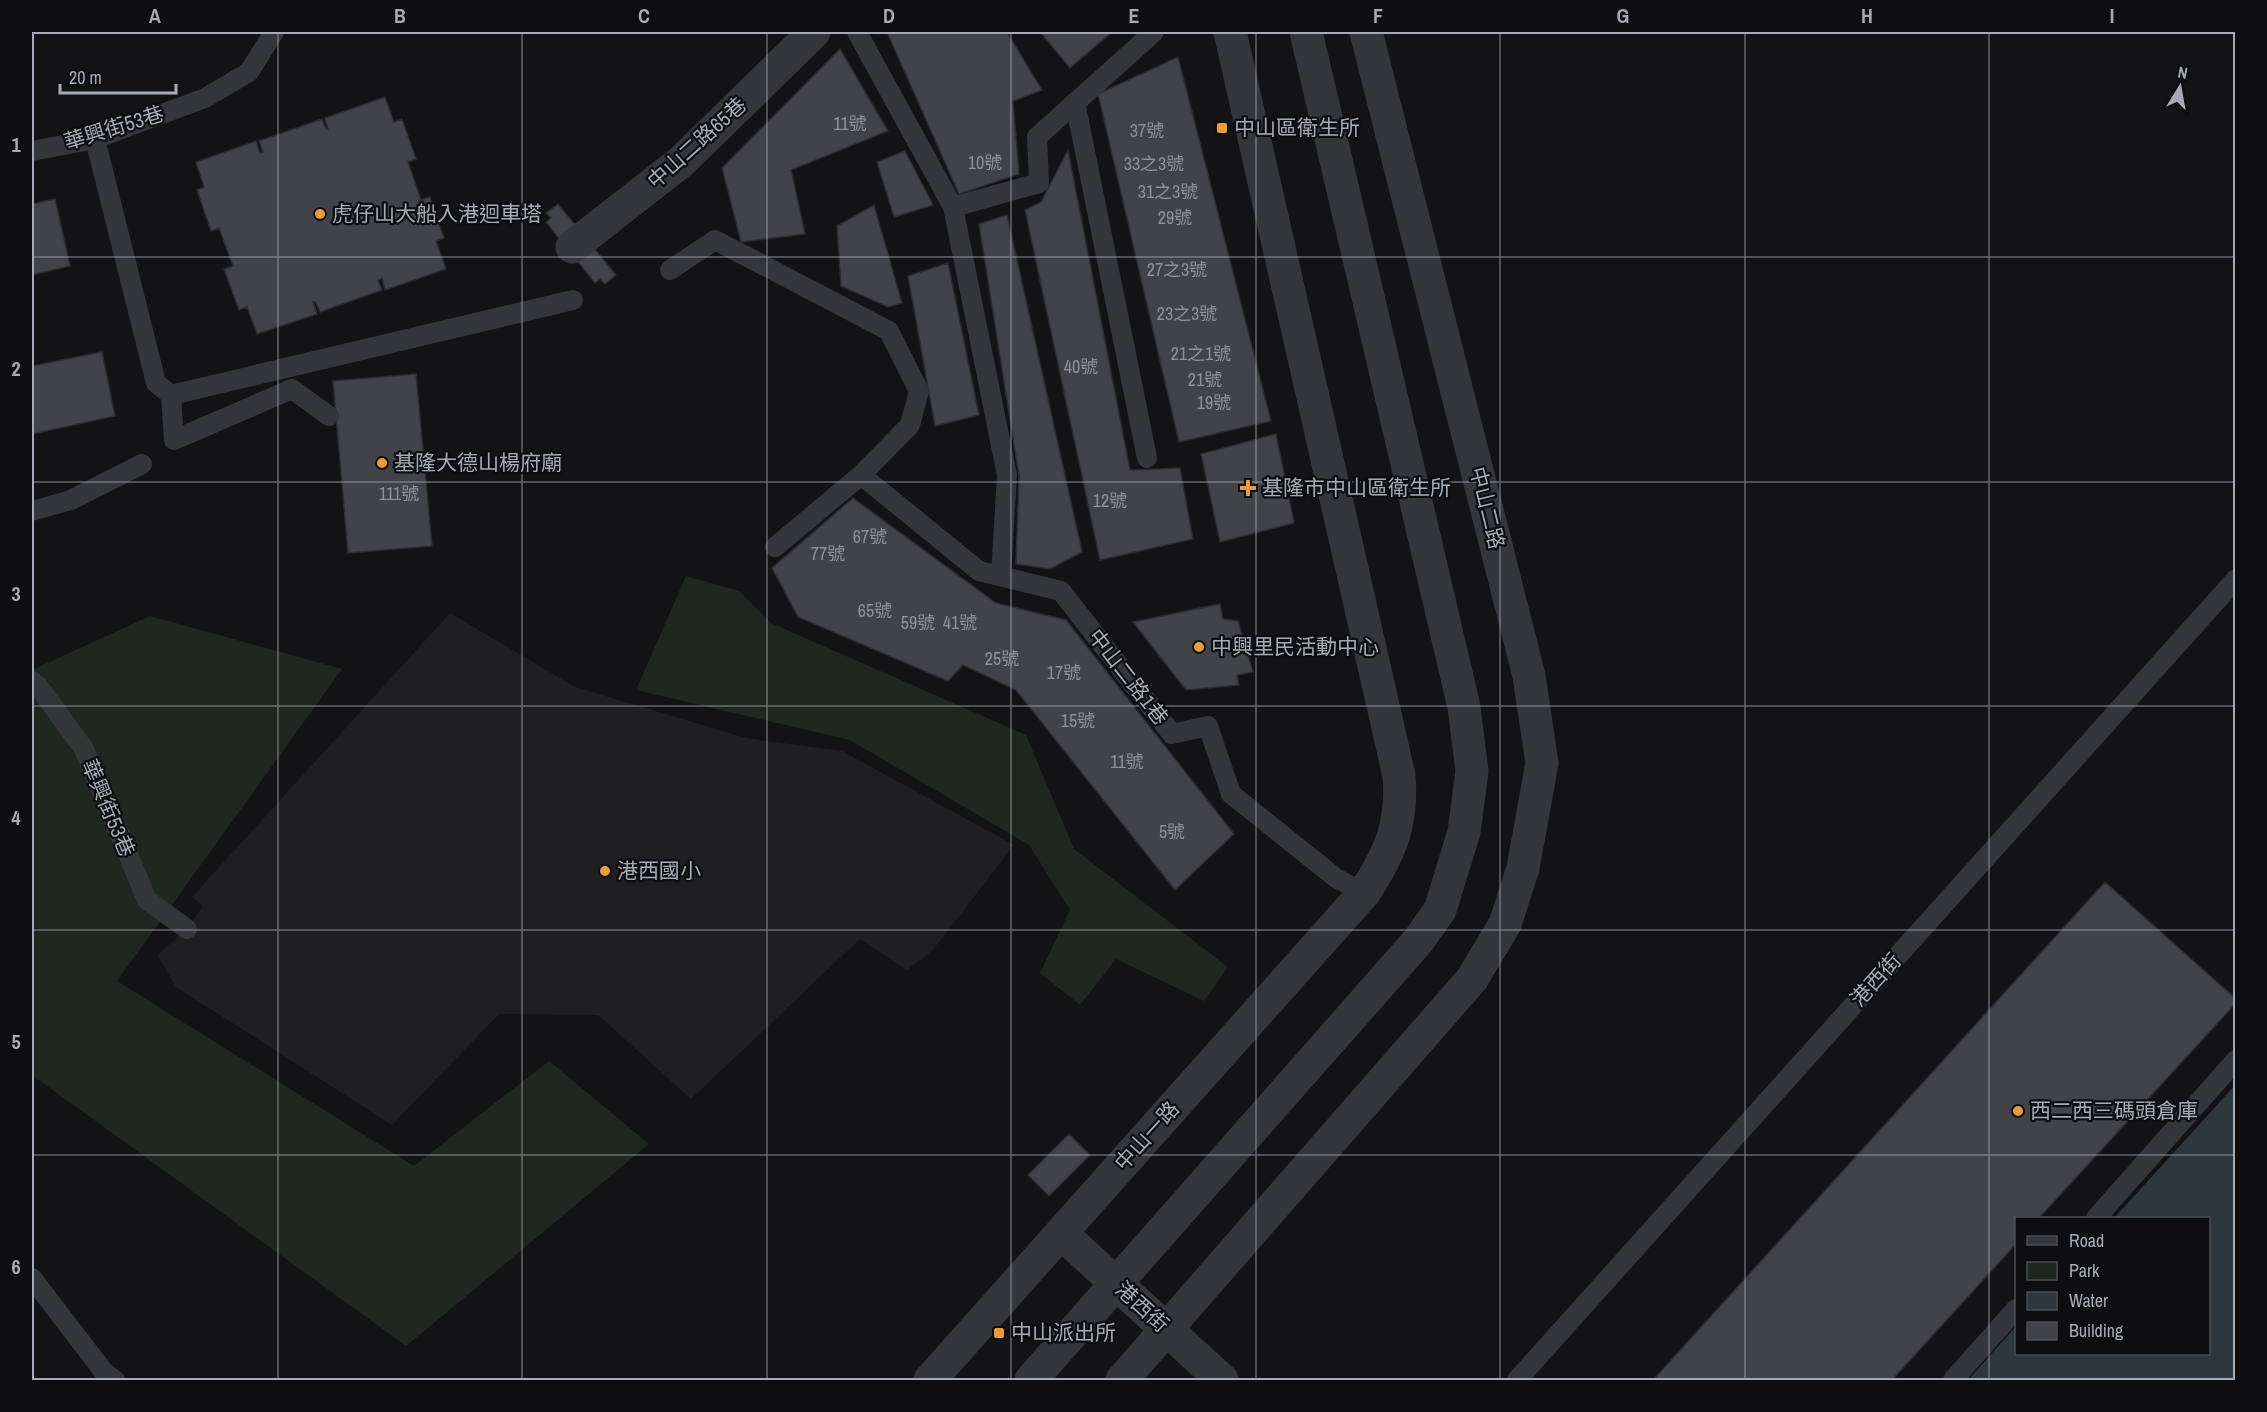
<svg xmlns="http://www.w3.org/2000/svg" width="2267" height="1412" viewBox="0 0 2267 1412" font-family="'Archivo Narrow','Noto Sans TC',sans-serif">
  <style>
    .built { fill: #1f1f22 }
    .green { fill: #1f2720 }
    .water { fill: #2d373d }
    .pier { fill: #131315 }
    .building { fill: #424348; stroke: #2d2d31; stroke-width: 1.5 }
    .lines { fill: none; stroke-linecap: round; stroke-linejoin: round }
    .service { stroke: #34363a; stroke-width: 20 }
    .minor { stroke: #34363a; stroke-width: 33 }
    .tertiary { stroke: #34363a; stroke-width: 33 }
    .grid { fill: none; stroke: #a5abb5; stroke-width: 1.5; stroke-opacity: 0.55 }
    .poi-dot { fill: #ec9c34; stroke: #0e0e10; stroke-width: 2 }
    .labels { text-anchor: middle; stroke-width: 4.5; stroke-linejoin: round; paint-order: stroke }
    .number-label { font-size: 18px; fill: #8c919a }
    .street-label { font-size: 21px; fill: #a5abb5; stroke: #0e0e10 }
    .poi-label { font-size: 21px; fill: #a5abb5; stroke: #0e0e10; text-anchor: start }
    .neatline { fill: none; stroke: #a5abb5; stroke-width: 2 }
    .grid-label { font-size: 20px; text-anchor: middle; font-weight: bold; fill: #a5abb5 }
  </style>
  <rect width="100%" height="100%" fill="#131315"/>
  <!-- built -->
  <path class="built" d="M450 613 575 687 746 738 842 751 1014 845 933 950 907 970 860 939 691 1099 598 1015 499 1014 392 1125 176 987 157 955 187 929 203 906 192 897Z"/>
  <!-- green -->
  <path class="green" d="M686 576 739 591 771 623 1026 735 1074 849 1228 967 1204 1001 1116 959 1080 1005 1040 973 1070 910 1029 845 850 740 636 690Z
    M150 616 342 669 117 981 414 1166 549 1061 649 1144 406 1346 32 1075V670Z"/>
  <!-- water -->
  <path class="water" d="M2235 1085V1380H1968L2016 1326V1354H2208V1218H2114Z"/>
  <!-- pier -->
  <path class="pier" d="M2236 1082 2235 1085 2114 1218H2111Z
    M2016 1323V1326L1968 1380H1965Z"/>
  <!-- building -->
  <path class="building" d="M887 32H1007L1042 90 1013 101 1019 174 959 194Z
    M1040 32H1112L1070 68Z
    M840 49 888 131 791 170 805 234 741 242 722 168Z
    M1178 57 1271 421 1179 442 1098 94Z
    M385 97 394 122 402 119 416 159 408 162 421 200 430 197 444 238 436 241 446 269 385 290 382 278 378 280 382 290 320 312 316 302H313L317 314 257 334 247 307 239 310 224 269 233 266 219 228 211 231 197 190 204 187 196 162 256 141 260 153 263 152 259 141 322 119 326 129H328L325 118Z
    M1068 150 1130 470 1180 468 1193 539 1100 560 1025 210 1041 202Z
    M905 151 933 205 894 217 877 162Z
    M55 199 70 266 32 275V204Z
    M558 204 616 275 605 284 600 279 595 283 546 222 551 218 546 213Z
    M874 205 902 303 888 307 841 286 837 226Z
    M1007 215 1082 552 1050 569 1016 564 1019 476 979 224Z
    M948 263 979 415 935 426 908 276Z
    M102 352 115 416 32 434V366Z
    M416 374 432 546 348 553 333 381Z
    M1276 434 1294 523 1220 542 1201 454Z
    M853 498 996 603 1066 620 1234 834 1175 890 1016 690 963 665 948 681 798 617 772 568Z
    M1220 604 1223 619 1238 621 1253 672 1237 675 1239 685 1186 690 1133 622Z
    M2105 882 2236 999V1003L2039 1218H2016V1244L1892 1380H1653Z
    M1069 1134 1090 1155 1049 1196 1028 1175Z"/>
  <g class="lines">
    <!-- service -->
    <path class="service" d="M857 32 953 207 1007 475 1001 576
      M1075 102 1147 458
      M95 139 156 383 171 395 174 440 292 389 329 416
      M32 151 95 139 205 98 249 72 274 32
      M953 207 1039 183 1037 137 1154 32
      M670 270 715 240 889 331 919 391 910 425 861 475 775 547
      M171 395 573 300
      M861 475 979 571 1061 591 1172 734 1208 726 1231 794 1336 878 1364 893
      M32 511 71 500 142 464
      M32 681 38 686 84 749 147 900 187 929
      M2096 1218 2236 1060
      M32 1278 104 1372 115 1380
      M1517 1380 2236 579
      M1953 1380 2016 1309"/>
    <!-- minor -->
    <path class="minor" d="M572 247 682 161 814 32"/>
    <!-- tertiary -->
    <path class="tertiary" d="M1062 1234 1222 1380
      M930 1380 1364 893C1390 854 1403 823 1399 776L1230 32
      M1031 1380 1418 941 1440 910 1464 832 1472 771 1464 707 1306 32
      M1122 1380 1472 979 1505 924 1523 868 1542 763 1529 676 1366 32"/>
  </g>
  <!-- grid -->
  <path class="grid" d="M278 32V1380M522 32V1380M767 32V1380M1011 32V1380M1256 32V1380M1500 32V1380M1745 32V1380M1989 32V1380M32 257H2236M32 482H2236M32 706H2236M32 930H2236M32 1155H2236"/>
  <!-- markers -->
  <g class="poi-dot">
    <rect x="1216" y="122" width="12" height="12" rx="3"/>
    <circle cx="320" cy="214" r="6"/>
    <circle cx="382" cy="463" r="6"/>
    <path d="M1245 479h6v6h6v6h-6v6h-6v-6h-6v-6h6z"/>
    <circle cx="1199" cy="647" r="6"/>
    <circle cx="605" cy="871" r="6"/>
    <circle cx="2018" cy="1111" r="6"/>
    <rect x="993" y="1327" width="12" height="12" rx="3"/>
  </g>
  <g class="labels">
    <!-- number labels -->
    <g class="number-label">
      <text x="850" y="130">11號</text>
      <text x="1147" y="137">37號</text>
      <text x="985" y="169">10號</text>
      <text x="1154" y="170">33之3號</text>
      <text x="1168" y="198">31之3號</text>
      <text x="1175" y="224">29號</text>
      <text x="1177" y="276">27之3號</text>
      <text x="1187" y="320">23之3號</text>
      <text x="1201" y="360">21之1號</text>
      <text x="1081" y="373">40號</text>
      <text x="1205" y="386">21號</text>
      <text x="1214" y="409">19號</text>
      <text x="399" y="500">111號</text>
      <text x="1110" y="507">12號</text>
      <text x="870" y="543">67號</text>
      <text x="828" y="560">77號</text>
      <text x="875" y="617">65號</text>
      <text x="918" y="629">59號</text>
      <text x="960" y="629">41號</text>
      <text x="1002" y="665">25號</text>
      <text x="1064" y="679">17號</text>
      <text x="1078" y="727">15號</text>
      <text x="1127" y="768">11號</text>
      <text x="1172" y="838">5號</text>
    </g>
    <!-- street labels -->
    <g class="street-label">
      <text transform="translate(114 128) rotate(-17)" y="7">華興街53巷</text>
      <text transform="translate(697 143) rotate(-42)" y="7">中山二路65巷</text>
      <text transform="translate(1487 508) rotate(76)" y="7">中山二路</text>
      <text transform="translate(1128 677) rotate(52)" y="7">中山二路1巷</text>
      <text transform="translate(108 808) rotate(67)" y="7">華興街53巷</text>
      <text transform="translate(1876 980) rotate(-48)" y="7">港西街</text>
      <text transform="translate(1147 1136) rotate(-48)" y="7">中山一路</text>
      <text transform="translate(1142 1307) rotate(42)" y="7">港西街</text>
    </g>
    <!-- poi labels -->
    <g class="poi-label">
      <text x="1234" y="135">中山區衛生所</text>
      <text x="332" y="221">虎仔山大船入港迴車塔</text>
      <text x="394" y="470">基隆大德山楊府廟</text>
      <text x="1262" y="495">基隆市中山區衛生所</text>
      <text x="1211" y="654">中興里民活動中心</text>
      <text x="617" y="878">港西國小</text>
      <text x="2030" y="1118">西二西三碼頭倉庫</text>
      <text x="1011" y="1340">中山派出所</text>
    </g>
  </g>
  <!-- border -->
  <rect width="2267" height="1412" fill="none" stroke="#0e0e10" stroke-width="66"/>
  <!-- legend -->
  <rect x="2015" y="1217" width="195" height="138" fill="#0e0e10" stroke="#4a4d52" stroke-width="1.5"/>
  <rect x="2027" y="1236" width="30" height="9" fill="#34363a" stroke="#4a4d52" stroke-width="1.5"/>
  <text x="2069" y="1247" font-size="18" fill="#a5abb5">Road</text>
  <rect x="2027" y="1262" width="30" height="18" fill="#1f2720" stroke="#4a4d52" stroke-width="1.5"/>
  <text x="2069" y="1277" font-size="18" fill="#a5abb5">Park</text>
  <rect x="2027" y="1292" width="30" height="18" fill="#2d373d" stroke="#4a4d52" stroke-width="1.5"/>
  <text x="2069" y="1307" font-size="18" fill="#a5abb5">Water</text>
  <rect x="2027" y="1322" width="30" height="18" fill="#424348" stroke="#4a4d52" stroke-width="1.5"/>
  <text x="2069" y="1337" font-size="18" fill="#a5abb5">Building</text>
  <!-- north arrow -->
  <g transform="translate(2180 87) rotate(11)" stroke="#0e0e10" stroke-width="4.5" paint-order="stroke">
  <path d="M0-4.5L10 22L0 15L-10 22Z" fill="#a5abb5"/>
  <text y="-9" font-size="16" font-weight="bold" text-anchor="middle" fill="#a5abb5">N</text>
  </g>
  <!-- scale -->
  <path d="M60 84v9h116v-9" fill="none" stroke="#a5abb5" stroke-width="3"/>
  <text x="69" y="84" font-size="18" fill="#a5abb5" stroke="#0e0e10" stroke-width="4.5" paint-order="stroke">20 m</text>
  <rect x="33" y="33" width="2201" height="1346" class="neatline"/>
  <g class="grid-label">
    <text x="155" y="23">A</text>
    <text x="400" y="23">B</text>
    <text x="644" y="23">C</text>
    <text x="889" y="23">D</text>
    <text x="1134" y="23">E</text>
    <text x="1378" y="23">F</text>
    <text x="1623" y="23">G</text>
    <text x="1867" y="23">H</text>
    <text x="2112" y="23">I</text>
    <text x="16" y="152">1</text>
    <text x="16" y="376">2</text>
    <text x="16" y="601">3</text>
    <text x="16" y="825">4</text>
    <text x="16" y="1049">5</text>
    <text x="16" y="1274">6</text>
  </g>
</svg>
